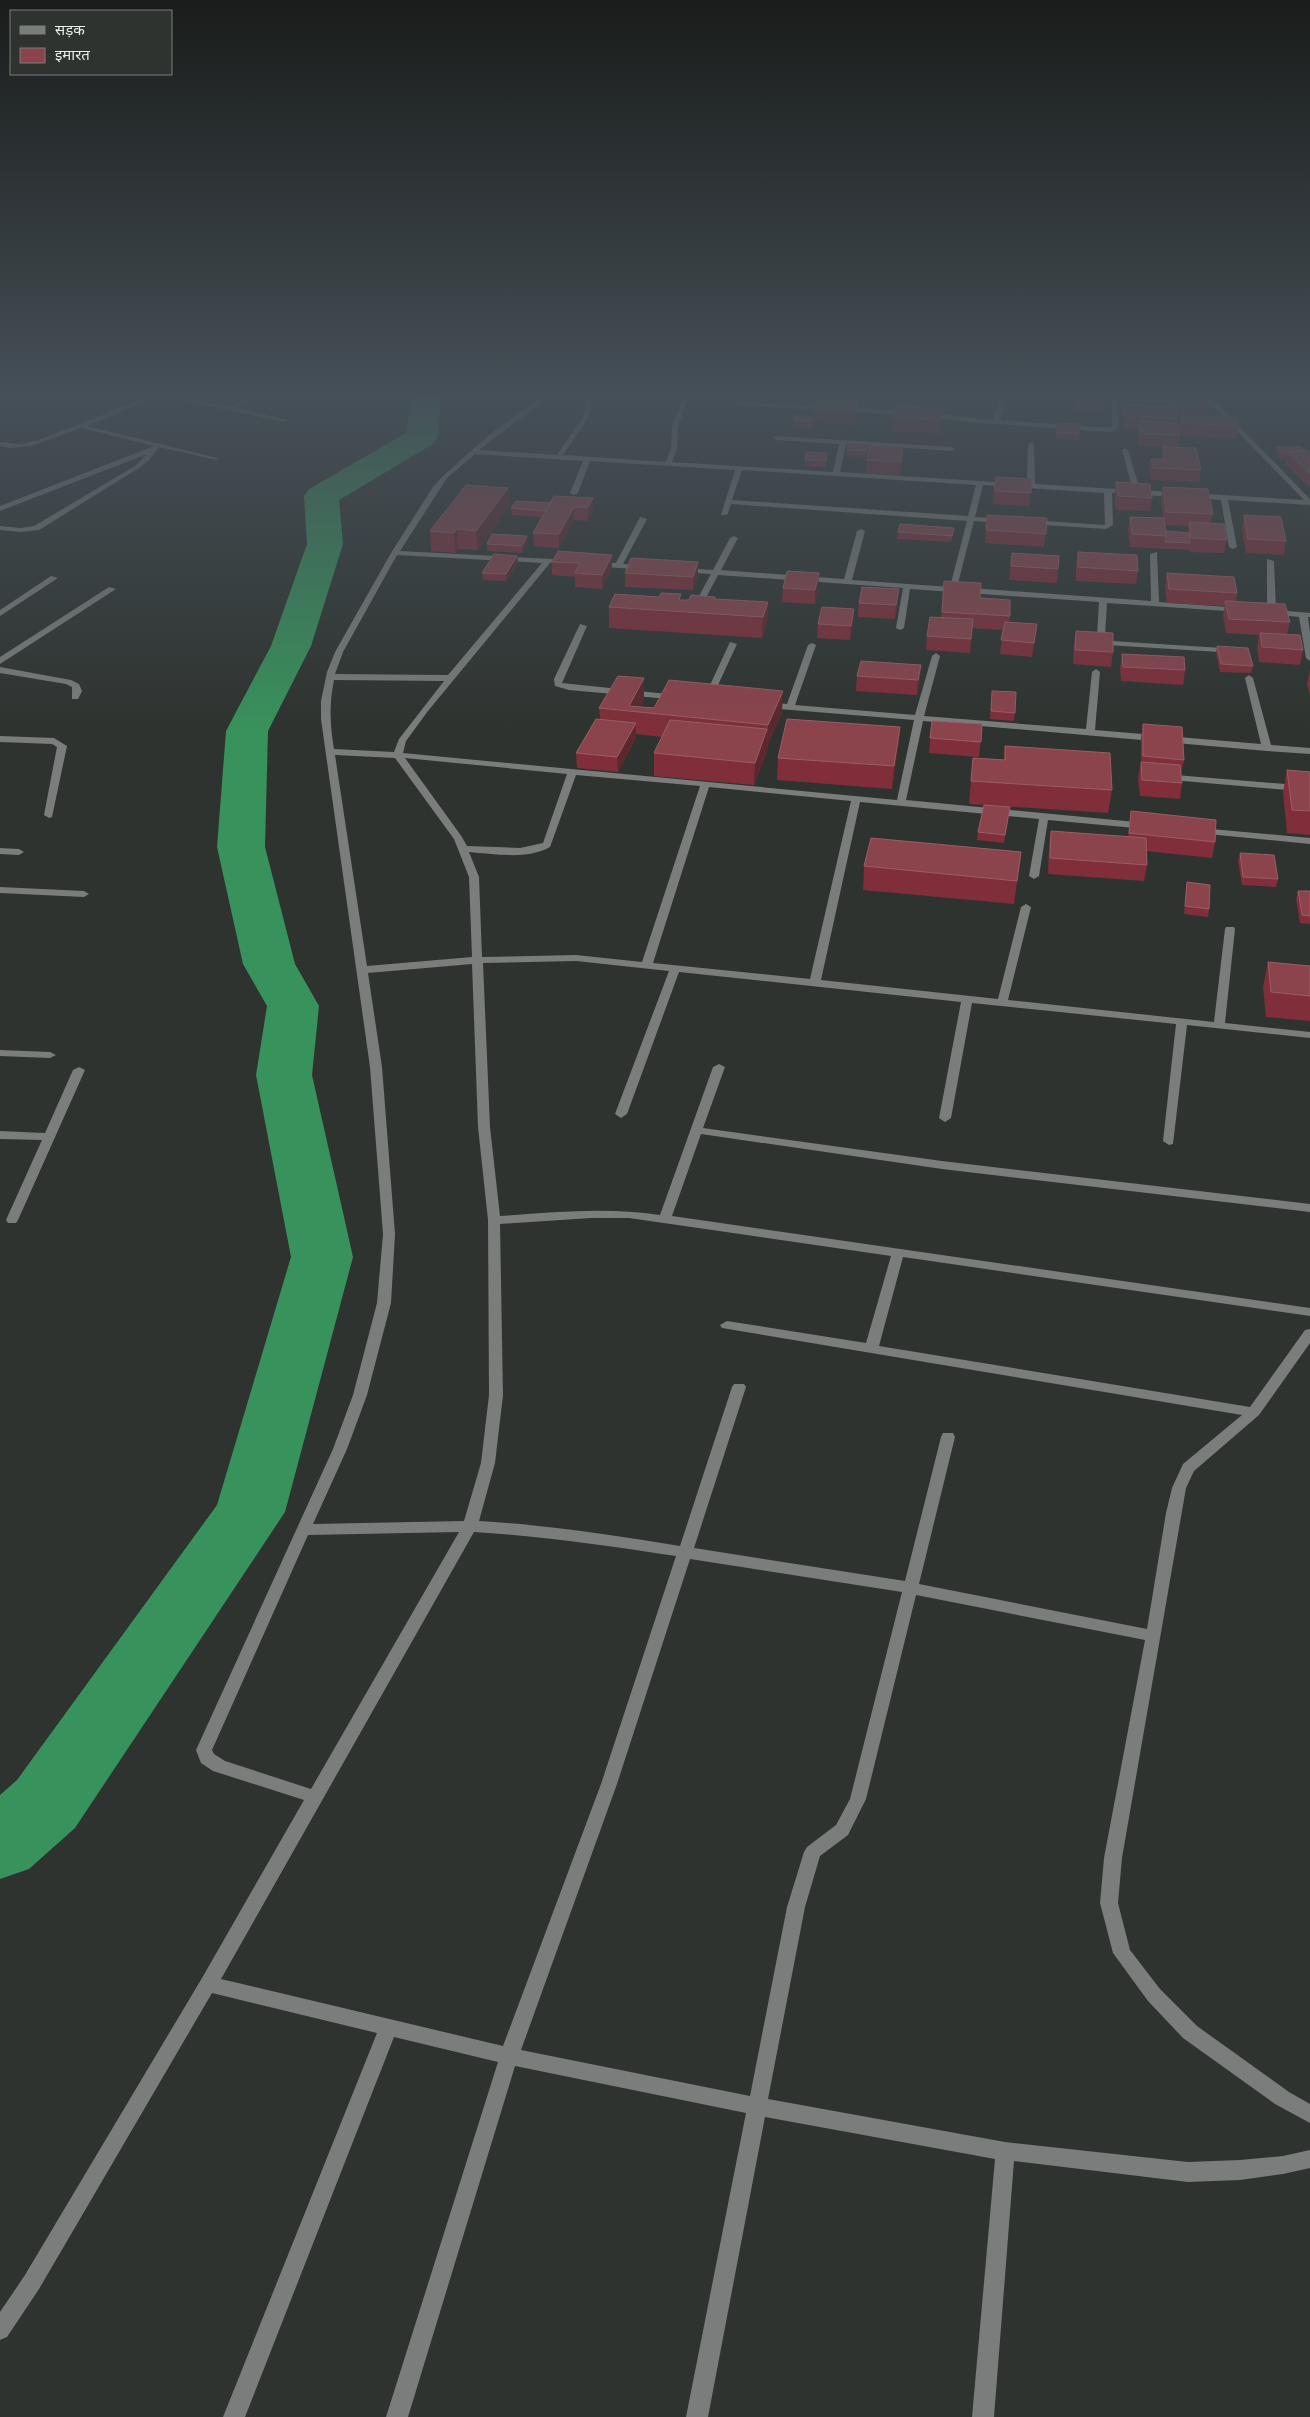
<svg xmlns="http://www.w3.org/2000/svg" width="1310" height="2417" viewBox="0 0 1310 2417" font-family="Raleway,'Noto Sans Devanagari',sans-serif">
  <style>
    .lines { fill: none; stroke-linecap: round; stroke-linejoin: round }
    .river { fill: #38925b; fill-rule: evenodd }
    .minor { fill: #7a7d7b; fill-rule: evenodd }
    .wall { fill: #802e39; fill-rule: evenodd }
    .shaded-wall { fill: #5a282d }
    .building { fill: #8b434c; stroke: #9a5e65 }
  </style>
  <rect width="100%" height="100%" fill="#2e332f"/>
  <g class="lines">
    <!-- river -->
    <path class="river" d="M413 392H451L447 399 441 400 438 437 433 444 339 500 343 544 311 646 268 731 265 847 295 964 319 1006 312 1075 353 1257 285 1512 75 1828 29 1869 0 1879V1795L17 1780 217 1505 291 1257 256 1075 267 1006 243 964 217 847 226 731 271 646 307 544 304 496 309 489 406 433 411 395Z"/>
    <!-- minor -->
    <path class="minor" d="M161 392 230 407 256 392H263L237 408 287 420 284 422 159 395Z
      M548 392H555L479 450 557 455 583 417 588 392H594L589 417 563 455 666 462 671 448 672 426 685 392H691L678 426 677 448 672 462 833 472 839 444 776 440 773 438 776 436 952 447 955 449 952 451 846 444 840 472 1027 484 1028 444 1031 442 1034 444 1035 484 1133 490 1122 450 1125 448 1128 450 1140 490 1304 500 1212 405 1118 400V426L1116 430 1111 432 981 423 918 416 737 405 734 403 737 401 833 407 839 392H845L840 407 918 412 993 420 1002 392 1208 401 1200 392H1206L1310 499V505L1228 500 1237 547 1233 549 1229 547 1221 500 1112 493 1113 525 1106 529 1029 524 1025 522 1029 520 1105 525 1104 493 983 485 975 517 1002 519 1006 521 1002 523 974 521 957 587 1151 601 1150 554 1157 552 1159 602 1241 608 1245 610 1241 612 1107 603 1105 636 1112 641 1222 648 1223 650 1219 652 1107 645 1097 636 1099 602 910 589 904 628 900 630 896 628 903 588 718 575 699 611H693L692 609 711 574 682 572 678 570 682 568 713 570 730 538 734 536 738 538 721 570 844 579 857 531 861 529 865 531 852 580 950 587 967 521 731 504 727 515H721L735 470 590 461 578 493 574 495 570 493 583 461 475 454 447 478 400 551 552 559 556 561 550 563 428 711 406 741 403 753 897 800 914 720 767 708 763 705 767 702 787 704 808 645 812 643 816 645 795 705 915 715 932 656 936 653 940 656 924 716 1086 729 1092 672 1096 669 1100 672 1095 730 1261 744 1245 678 1249 675 1253 678 1271 745 1310 748V754L1267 751 923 721 906 800 1146 823 1151 826 1146 829 1048 820 1039 876 1034 879 1029 876 1039 819 860 802 821 980 998 999 1021 907 1026 904 1031 907 1008 1000 1214 1022 1225 929 1226 927H1234L1235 929 1225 1023 1310 1032V1038L1187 1025 1173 1144 1169 1145 1163 1141 1176 1024 972 1003 951 1118 945 1122 939 1118 961 1002 679 972 627 1114 621 1118 615 1114 669 971 576 961 483 963 490 1127 500 1216C554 1212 607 1207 660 1215L713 1067 719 1064 725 1067 703 1128 942 1161 1310 1204V1212L942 1169 701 1134 672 1216 1310 1308V1316L903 1257 879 1346 1250 1407 1305 1330 1310 1329V1343L1259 1415 1194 1471 1186 1488 1122 1858 1118 1903 1130 1950 1160 1989 1197 2026 1289 2092 1310 2104V2123L1275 2104 1183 2038 1148 2001 1113 1953 1100 1903 1104 1858 1145 1640 916 1595 866 1799 848 1835 820 1856 805 1907 768 2099 1005 2142 1188 2162 1240 2160 1283 2156 1310 2150V2168L1283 2174 1240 2180 1188 2182 1014 2161 994 2417H972L995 2159 765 2117 708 2417H686L746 2113 515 2066 408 2417H386L498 2062 394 2037 245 2417H223L377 2033 212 1993 39 2289 7 2337 0 2340V2312L25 2275 202 1978 304 1800 213 1771 201 1763 196 1750 333 1449 353 1395 377 1303 383 1234 370 1067 321 719V701L327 672 335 652 391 553 433 487 443 476 489 435ZM1008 394 1112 400V426L1111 428 1000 420ZM742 470 976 485 968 516 732 500ZM397 555 542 563 448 675 335 674 343 652ZM334 680 444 681 399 739 394 752 334 749C330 725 329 704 334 680ZM335 755 395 758 454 839 469 877 472 957 367 966ZM405 758 567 774 543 843 520 848 467 846 462 837ZM576 775 700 786 642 962 576 955 482 957 479 877 469 852C495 854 527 860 550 847ZM709 787 851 801 810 979 653 963ZM472 964 478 1127 488 1220 489 1395 481 1463 464 1521 313 1524 347 1449 367 1395 391 1303 395 1234 382 1067 368 973ZM591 1218H629L891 1256 866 1343 727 1321 720 1325 722 1328 1242 1415 1183 1464 1172 1488 1166 1513 1147 1629 919 1584 955 1437 953 1433H943L941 1437 905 1581 694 1548 746 1387 744 1384H734L732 1387 680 1546C613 1535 546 1525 479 1521L495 1463 503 1395 500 1224ZM459 1532 311 1789 225 1761 214 1754 212 1750 308 1535ZM474 1532C542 1536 609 1546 676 1556L601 1784 503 2046 221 1979ZM690 1559 902 1592 850 1799 836 1825 807 1847 804 1852 787 1907 750 2096 521 2050 617 1784Z
      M152 395 154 398 87 426 217 458V460L159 447 149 460 139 468 39 530 21 532 0 530V526L21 528 34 526 135 466 147 454 0 511V506L154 446 81 428 31 446 10 448 0 446V442L21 444 39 440Z
      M640 517 647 519 623 564 645 566 649 568 648 570 592 566V562H595L616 563Z
      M1267 559 1274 561 1276 610 1310 613V617H1308L1310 632V661L1306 658 1299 617 1271 614 1267 612Z
      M51 576 58 578 0 616V610Z
      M109 587 116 589 0 664V657Z
      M580 624 587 626 562 683 677 695 680 696V700L569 690 555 686 554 679Z
      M730 642 737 644 712 698 705 700 704 698Z
      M0 667 71 680 79 684 82 691 78 699H72V687L66 684 0 673Z
      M0 736 54 738 67 746 52 817 49 818 44 815 57 747 52 744 0 742Z
      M1175 775 1310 786V792L1172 780 1170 778Z
      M1200 828 1310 838V844L1197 833V829Z
      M0 848 19 849 24 852 19 855 0 854Z
      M0 887 84 891 89 894 84 897 0 893Z
      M0 1050 50 1052 56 1055 50 1058 0 1056Z
      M79 1067 85 1070 18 1220 16 1223H8L6 1220 42 1140 0 1139V1131L45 1133 73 1070Z"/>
  </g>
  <!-- wall -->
  <path class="wall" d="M1167 393 1209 405 1207 417 1177 415V423L1180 435 1178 447 1201 470 1199 482 1151 480 1149 471 1151 459H1161L1163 447 1139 446 1137 433V429L1123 428 1122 416 1123 404 1165 406Z
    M1075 394 1104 405V412L1074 410Z
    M858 399V411L856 425 813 423V411Z
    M942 408 940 433 892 431 893 418Z
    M1181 416 1239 426 1237 438 1181 436 1179 428Z
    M813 417 812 428H792L793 421Z
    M1057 423 1079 434V440L1056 439Z
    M867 444 866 457 846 456 847 450Z
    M1277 447 1310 451V485H1307L1286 464 1287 459 1282 460 1276 454Z
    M806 452 827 453 826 467 805 466Z
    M867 460H902L900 475 866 473Z
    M1032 479 1029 506 993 504 994 491Z
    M1116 482 1152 498 1150 511 1116 510 1115 495Z
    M1163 487 1213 514 1211 523 1227 540 1224 553 1189 552V550L1130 547 1128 530 1130 517 1163 518 1161 500ZM1165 525 1188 526V533L1166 531Z
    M508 488 509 507 478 550 458 549 455 553 431 551 430 531Z
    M593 498V511L588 521 574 520 559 548 534 546 533 533 542 517 512 515 511 508Z
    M987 515 1046 534 1044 547 985 543Z
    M1244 515 1286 541 1284 555 1246 553 1242 529Z
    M898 532 953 534 951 542 897 539Z
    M527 543 522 553 487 551V544Z
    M558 551 612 568 602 589 575 587V577L552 575V562Z
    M1078 552 1138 571 1136 584 1076 581V565Z
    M1012 553 1058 569 1057 583 1009 580Z
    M517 556 518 563 506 581 483 580 482 573Z
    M698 562V576L693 590 625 587V573Z
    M819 573 818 587 815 604 782 602 783 588Z
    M1167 573 1237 593 1236 602 1290 622 1287 634 1303 650 1300 665 1259 662 1257 647 1259 635 1226 633 1223 615 1225 606 1167 603 1165 587Z
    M944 581 980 598 1010 616 1009 622 1035 639 1032 657 1000 654 1003 630 972 628 970 653 926 650 927 636 941 617Z
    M681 600 768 602 767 623 762 638 609 628V607Z
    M859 603H898L895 619 858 617Z
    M853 623 850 640 817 638 818 624Z
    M1076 631 1113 652 1111 667 1073 664 1074 645Z
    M1217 646 1253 666 1251 673 1220 672 1216 653Z
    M1122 654 1185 670 1183 685 1121 681 1120 668Z
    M1310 669V696L1307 684Z
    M857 676 920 680 917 695 856 691Z
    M644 678V700L640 707 654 708 782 713 767 747V751L754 785 654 776V753L662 737 636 734V738L618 772 577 768 576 753 600 719 599 708Z
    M992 691 1015 713 1014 721 990 719Z
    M932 721 982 724 979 757 929 753Z
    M1143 724 1184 760 1181 774 1182 783 1180 799 1140 796 1138 778 1141 763V739Z
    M900 727 898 749 892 789 777 780 778 758Z
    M1005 746 1112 790 1108 813 985 805 1010 807 1004 843 977 840 978 832 984 805 969 804 973 758 1004 760Z
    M1287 770 1310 772V835L1287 833 1283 792Z
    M1131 811 1215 842 1212 858 1146 851 1147 865 1144 881 1048 874 1049 847 1051 831 1128 837Z
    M1021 852 1014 904 863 890 864 866Z
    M1240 853 1278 879 1276 887 1242 885 1238 861Z
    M1187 882 1209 909 1208 917 1184 914 1186 890Z
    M1298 891H1310V924L1300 923 1296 899Z
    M1268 962 1310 966V1021L1266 1017 1263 987Z"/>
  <!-- shaded-wall -->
  <path class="shaded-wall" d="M858 399V411L856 425V412Z
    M903 447 902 460 900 475 901 462Z
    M508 488 509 507 478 550 476 531Z
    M593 498V511L588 521V507Z
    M574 507V520L559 548V534Z
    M457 529 458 549 455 553 454 533Z
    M527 536V543L522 553V546Z
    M612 555V568L602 589V575Z
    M517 556 518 563 506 581V574Z
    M698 562V576L693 590V577Z
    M819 573 818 587 815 604V590Z
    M899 589 898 603 895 619 896 605Z
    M768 602 767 623 762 638 763 617Z
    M854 609 853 623 850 640 851 626Z
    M921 665 920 680 917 695 918 680Z
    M644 678V700L638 712 629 706Z
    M783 691 782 713 767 747 768 725Z
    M636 723V738L618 772 617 757Z
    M900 727 898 749 892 789 894 766Z
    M767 729V751L754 785 755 763Z"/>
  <!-- building -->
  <path class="building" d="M1167 393 1207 394 1209 405 1169 403Z
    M1075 394 1104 395V405L1075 404Z
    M816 397 858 399 856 412 813 411Z
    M1123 404 1176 407 1178 419 1124 416Z
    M895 406 942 408 941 420 893 418Z
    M794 416 813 417 812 422 793 421Z
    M1181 416 1237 418 1239 426 1182 423Z
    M1139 421 1178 423 1180 435 1140 434Z
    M1057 423 1080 424 1079 434 1057 433Z
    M848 443 867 444 866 451 847 450Z
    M869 446 903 447 901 462 867 460Z
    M1163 447 1196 448 1201 470 1153 468 1151 459H1165Z
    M1277 447H1302L1306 451 1288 452V453H1283Z
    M1310 451V473H1309L1288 452Z
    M806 452 827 453 826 461 805 460Z
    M996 477 1032 479 1031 493 994 491Z
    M1116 482 1150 484 1152 498 1118 496Z
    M466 485 508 488 476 531 457 529 454 533 430 531Z
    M1163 487 1208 489 1213 514 1166 512Z
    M554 496 593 498 588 507H574L559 534 533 533Z
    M516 501 550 503 546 511 511 508Z
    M987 515 1047 518 1046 534 986 530Z
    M1244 515 1281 517 1286 541 1248 539Z
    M1130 517 1164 518 1166 536 1132 534Z
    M1189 522 1224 524 1227 540 1191 538Z
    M900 524 954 528 952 536 898 532Z
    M1166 531 1189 533 1190 543 1165 542 1166 536Z
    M492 534 527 536 522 546 487 544Z
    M558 551 612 555 602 575 575 573 580 563 552 562Z
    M1078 552 1137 555 1138 571 1078 567Z
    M1012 553 1059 556 1058 569 1011 566Z
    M494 554 517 556 506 574 482 573Z
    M631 558 698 562 693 577 625 573Z
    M787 571 819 573 815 590 783 588Z
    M1167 573 1234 577 1237 593 1169 589Z
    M944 581 981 583 980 598 1010 600V616L942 612Z
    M862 587 899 589 896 605 859 603Z
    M661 593 681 594 679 600H689L691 595 715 597V599L768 602 763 617 609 607 615 594 659 597Z
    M1225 601 1285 604 1290 622 1229 619Z
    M822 607 854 609 851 626 818 624Z
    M930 617 973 619 971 639 927 636Z
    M1005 622 1037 624 1034 643 1001 640Z
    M1076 631 1113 633V652L1075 650Z
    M1260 633 1300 635 1303 650 1262 647Z
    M1217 646 1248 648 1253 666 1221 664Z
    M1122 654 1184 657 1185 670 1123 667Z
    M861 661 921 665 918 680 857 676Z
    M618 676 644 678 629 706 654 708 669 680 783 691 768 725 599 708Z
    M992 691 1016 692 1015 713 991 711Z
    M596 719 636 723 617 757 576 753Z
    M787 719 900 727 894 766 778 758Z
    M670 720 767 729 755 763 654 753Z
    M932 721 982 724 981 742 930 738Z
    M1143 724 1182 727 1184 760 1143 756Z
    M1005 746 1110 753 1112 790 971 781 973 758 1005 760Z
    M1141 762 1180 765 1182 783 1142 780Z
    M1287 770 1310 772V811L1292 810Z
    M984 805 1010 807 1005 835 978 832Z
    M1131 811 1216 820 1215 842 1129 833Z
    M1051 831 1146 838 1147 865 1050 858Z
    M871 838 1021 852 1017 881 864 866Z
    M1240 853 1274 855 1278 879 1243 877Z
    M1187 882 1210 885 1209 909 1185 906Z
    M1298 891H1310V916L1302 915Z
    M1268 962 1310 966V996L1271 992Z"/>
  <!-- sky -->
  <linearGradient id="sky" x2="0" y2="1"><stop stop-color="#191c1a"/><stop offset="0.54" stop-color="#465058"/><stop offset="1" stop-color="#465058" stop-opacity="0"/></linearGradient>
  <rect width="1310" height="730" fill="url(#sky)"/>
  <!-- legend -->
  <rect x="10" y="10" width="162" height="65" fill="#2e332f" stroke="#797e7a"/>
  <rect x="20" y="26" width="25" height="8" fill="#7a7d7b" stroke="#797e7a"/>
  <text x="55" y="35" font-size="15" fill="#eaeeeb">सड़क</text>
  <rect x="20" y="48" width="25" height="15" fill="#8b434c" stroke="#797e7a"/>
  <text x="55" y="60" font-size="15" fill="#eaeeeb">इमारत</text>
</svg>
